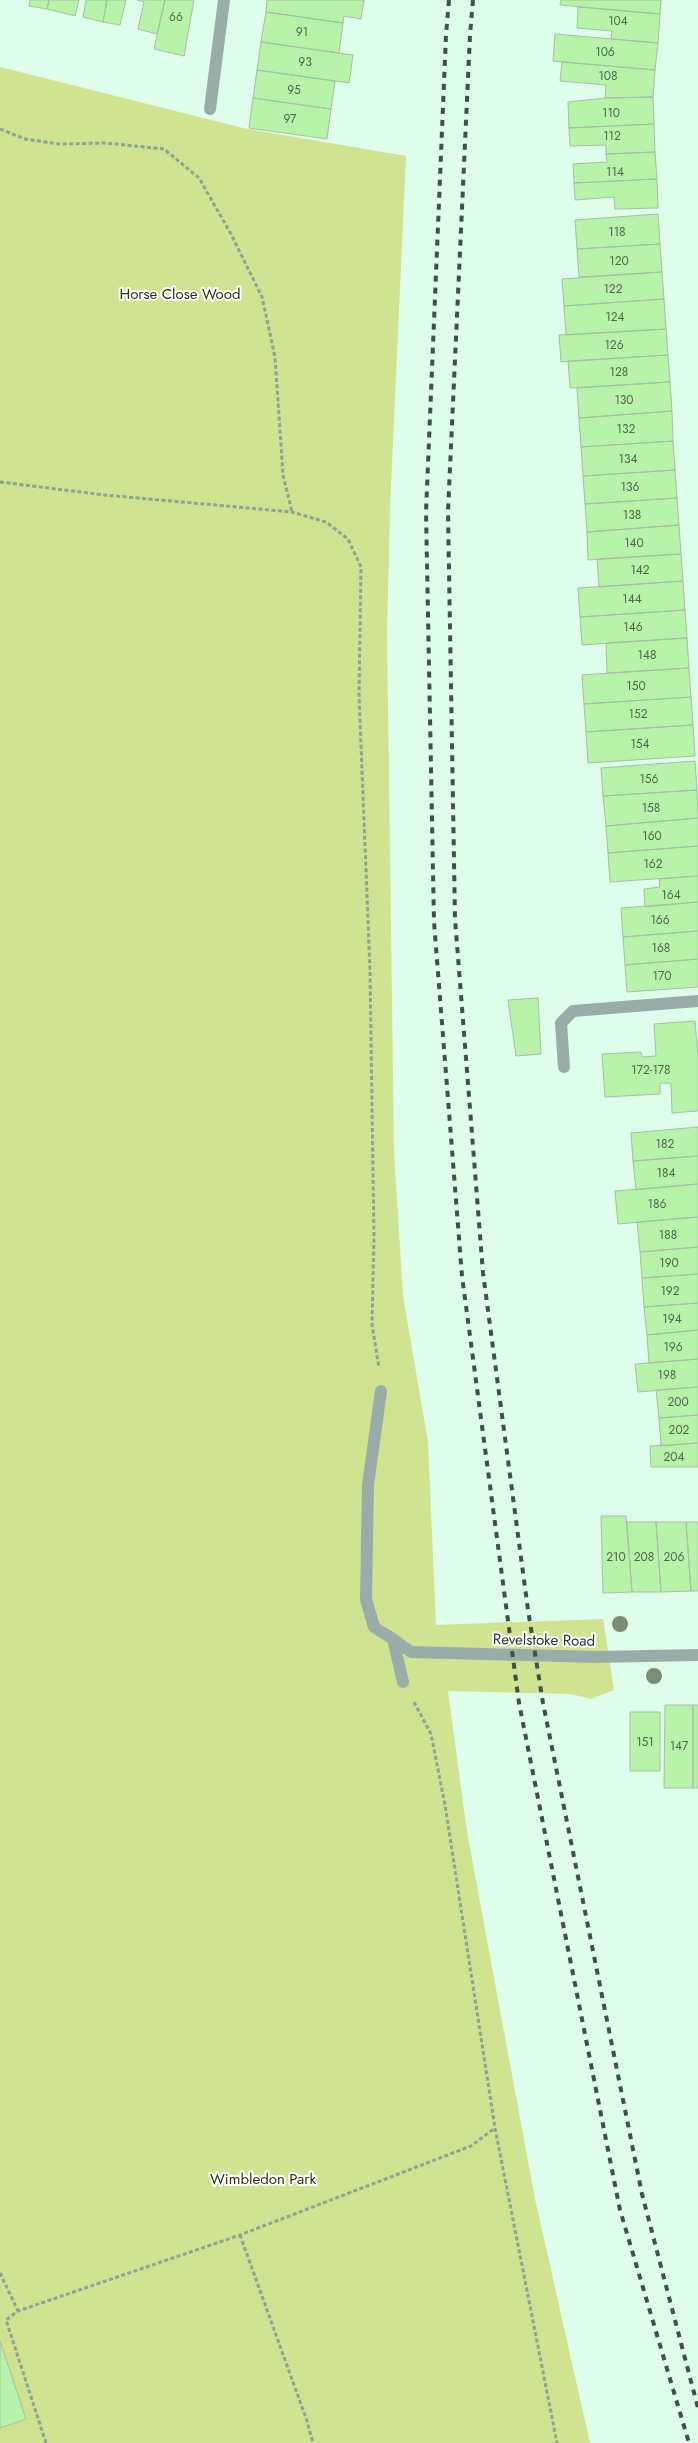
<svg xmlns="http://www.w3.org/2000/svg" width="698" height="2443" viewBox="0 0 698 2443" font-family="Jost,sans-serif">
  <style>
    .green { fill: #d0e391 }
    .building { fill: #b8f3aa; stroke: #a7bfa1 }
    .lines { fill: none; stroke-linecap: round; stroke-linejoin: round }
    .path { stroke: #8ba395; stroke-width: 3; stroke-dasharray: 4 2.5; stroke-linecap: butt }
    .service { stroke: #99ada8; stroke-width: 12 }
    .minor { stroke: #99ada8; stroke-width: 12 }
    .rail { stroke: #405147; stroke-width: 4; stroke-dasharray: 6 6; stroke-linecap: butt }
    .tree { fill: #7c8d71 }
    .labels { text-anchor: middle; stroke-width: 4; stroke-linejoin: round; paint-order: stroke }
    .number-label { font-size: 12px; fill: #4b654d }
    .park-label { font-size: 15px; fill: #2b320d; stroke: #fff }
    .street-label { font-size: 15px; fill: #27362e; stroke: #fff }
  </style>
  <rect width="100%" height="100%" fill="#defdeb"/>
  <!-- green -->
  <path class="green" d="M0 67 243 128 406 156 390 508 387 632 394 1151 403 1296 428 1442 436 1625 603 1619 614 1690 591 1699 571 1694 448 1691 467 1832 535 2199 590 2443H0Z"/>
  <!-- building -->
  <path class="building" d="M30 0H49L47 9 29 6Z
    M49 0H79L75 16 47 9Z
    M86 0H107L103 22 83 17Z
    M107 0H126L120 25 103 22Z
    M137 0H165L157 34 138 29 144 2Z
    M165 0H194L184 56 154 49Z
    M267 0H364L361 19 344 16 343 23 266 12Z
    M561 0H661L660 14 560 5Z
    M578 7 660 14 658 43 611 39 612 31 577 28Z
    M266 12 343 23 339 53 261 42Z
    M555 34 658 43 655 70 553 61Z
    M261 42 353 55 349 83 257 70Z
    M562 62 655 70 653 97 605 98 606 85 560 81Z
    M257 70 335 81 331 109 253 98Z
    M653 97 654 124 569 128 568 102 605 98Z
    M253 98 331 109 327 139 249 128Z
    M654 124 655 152 606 154V145L570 146 569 128Z
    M655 152 657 179 574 183 573 164 607 162 606 154Z
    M657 179 658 208 615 209 614 197 575 200 574 183Z
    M658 214 660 244 577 249 575 220Z
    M660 244 662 272 579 277 577 249Z
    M662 272 664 299 564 306 562 279Z
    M664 299 666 329 566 335 564 306Z
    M666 329 668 355 561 362 559 335Z
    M668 355 670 382 570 388 568 361Z
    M670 382 672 411 579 418 577 388Z
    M672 411 673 441 581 447 579 418Z
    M673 441 675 470 583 476 581 447Z
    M675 470 677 498 585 504 583 476Z
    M677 498 679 525 587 532 585 504Z
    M679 525 681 554 588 560 587 532Z
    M681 554 683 581 599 587 597 559Z
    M683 581 685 610 580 617 578 588Z
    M685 610 687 638 582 645 580 617Z
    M687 638 689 668 607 673 606 643Z
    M689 668 691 697 584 704 582 675Z
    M691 697 693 725 586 732 584 704Z
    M693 725 695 756 588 763 586 732Z
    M695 761 697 790 603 796 601 768Z
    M697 790 698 818 606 826 603 796Z
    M698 818V846L608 853 606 826Z
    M698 846V876L610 882 608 853Z
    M698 876V902L645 907 644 889 660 887 659 879Z
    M698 902V931L623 937 621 908Z
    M698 931V959L625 965 623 937Z
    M698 959V987L627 992 625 965Z
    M538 998 541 1054 516 1056 508 1000Z
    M695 1021 698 1056V1111L672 1113 671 1083H660V1094L605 1097 602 1054 641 1052 642 1057 656 1056 654 1024Z
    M698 1127V1156L633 1161 631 1133Z
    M698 1156V1184L636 1190 633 1161Z
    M698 1184V1217L618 1224 615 1191Z
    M698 1217V1247L640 1252 637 1222Z
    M698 1247V1274L642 1278 640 1252Z
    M698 1274V1303L644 1307 642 1278Z
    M698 1303V1330L647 1335 644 1307Z
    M698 1330V1359L649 1363 647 1335Z
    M698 1359V1387L638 1392 635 1364Z
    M698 1387V1415L659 1418 656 1390Z
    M698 1415V1443L661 1446 659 1418Z
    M698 1443V1467H651L650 1446Z
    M601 1516H626L632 1592 603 1593Z
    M627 1522H656L661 1592H632Z
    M656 1522H686L691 1591 661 1592Z
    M686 1522H698V1591H691Z
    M665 1705H693V1788H664Z
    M693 1705H698V1788H693Z
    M630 1712H660V1771H630Z
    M0 2341 26 2419 0 2428Z"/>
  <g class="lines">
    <!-- path -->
    <path class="path" d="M0 129 25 139 59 144 106 143 164 149 199 178 231 234 262 297 275 357 283 475 292 512
      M0 482 105 495 292 512 326 522 348 539 361 567 359 695 370 971 374 1238 372 1324 379 1368
      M414 1702 431 1734 445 1805 495 2128 557 2443
      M240 2235 307 2421 313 2443
      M0 2273 18 2311
      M46 2443 6 2320 18 2311 240 2235 471 2146 495 2128"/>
    <!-- service -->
    <path class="service" d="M564 1067 561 1023 573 1011 698 1001
      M381 1391 368 1485 366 1599 374 1627 393 1639 403 1682"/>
    <!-- minor -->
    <path class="minor" d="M210 109 224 0
      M393 1639 411 1652 596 1657 698 1655"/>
    <!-- rail -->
    <path class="rail" d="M449 0 446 35 426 512 434 922 462 1276 519 1703 620 2210 689 2443
      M473 0 470 35 448 511 455 919 483 1273 528 1610 543 1703 642 2194 698 2408"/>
  </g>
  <!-- trees -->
  <g class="tree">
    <circle cx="620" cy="1624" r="8"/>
    <circle cx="654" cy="1676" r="8"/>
  </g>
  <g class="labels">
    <!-- number labels -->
    <g class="number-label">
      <text x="176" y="21">66</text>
      <text x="618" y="25">104</text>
      <text x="302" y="36">91</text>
      <text x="605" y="56">106</text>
      <text x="305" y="66">93</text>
      <text x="608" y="80">108</text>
      <text x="294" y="94">95</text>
      <text x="611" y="117">110</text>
      <text x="290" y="123">97</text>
      <text x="612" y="140">112</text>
      <text x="615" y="176">114</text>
      <text x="617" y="236">118</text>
      <text x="619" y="265">120</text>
      <text x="613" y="293">122</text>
      <text x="615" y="321">124</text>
      <text x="614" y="349">126</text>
      <text x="619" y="376">128</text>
      <text x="624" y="404">130</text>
      <text x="626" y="433">132</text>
      <text x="628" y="463">134</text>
      <text x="630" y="491">136</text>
      <text x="632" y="519">138</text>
      <text x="634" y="547">140</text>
      <text x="640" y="574">142</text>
      <text x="632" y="603">144</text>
      <text x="633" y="631">146</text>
      <text x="647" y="659">148</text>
      <text x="636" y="690">150</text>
      <text x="638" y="718">152</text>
      <text x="640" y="748">154</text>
      <text x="649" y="783">156</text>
      <text x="651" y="812">158</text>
      <text x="652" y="840">160</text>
      <text x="653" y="868">162</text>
      <text x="671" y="899">164</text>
      <text x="660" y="924">166</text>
      <text x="661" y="952">168</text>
      <text x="662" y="980">170</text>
      <text x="651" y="1074">172-178</text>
      <text x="665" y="1148">182</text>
      <text x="666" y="1177">184</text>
      <text x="657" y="1208">186</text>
      <text x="668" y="1239">188</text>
      <text x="669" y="1267">190</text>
      <text x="670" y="1295">192</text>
      <text x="672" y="1323">194</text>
      <text x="673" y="1351">196</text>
      <text x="667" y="1379">198</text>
      <text x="678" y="1406">200</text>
      <text x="679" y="1434">202</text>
      <text x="674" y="1461">204</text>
      <text x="616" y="1561">210</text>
      <text x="644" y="1561">208</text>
      <text x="674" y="1561">206</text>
      <text x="645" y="1746">151</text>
      <text x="679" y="1750">147</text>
    </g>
    <!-- park labels -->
    <g class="park-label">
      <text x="180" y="299">Horse Close Wood</text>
      <text x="263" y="2184">Wimbledon Park</text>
    </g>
    <!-- street labels -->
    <g class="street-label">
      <text transform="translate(544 1640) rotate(1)" y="5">Revelstoke Road</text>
    </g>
  </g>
</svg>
